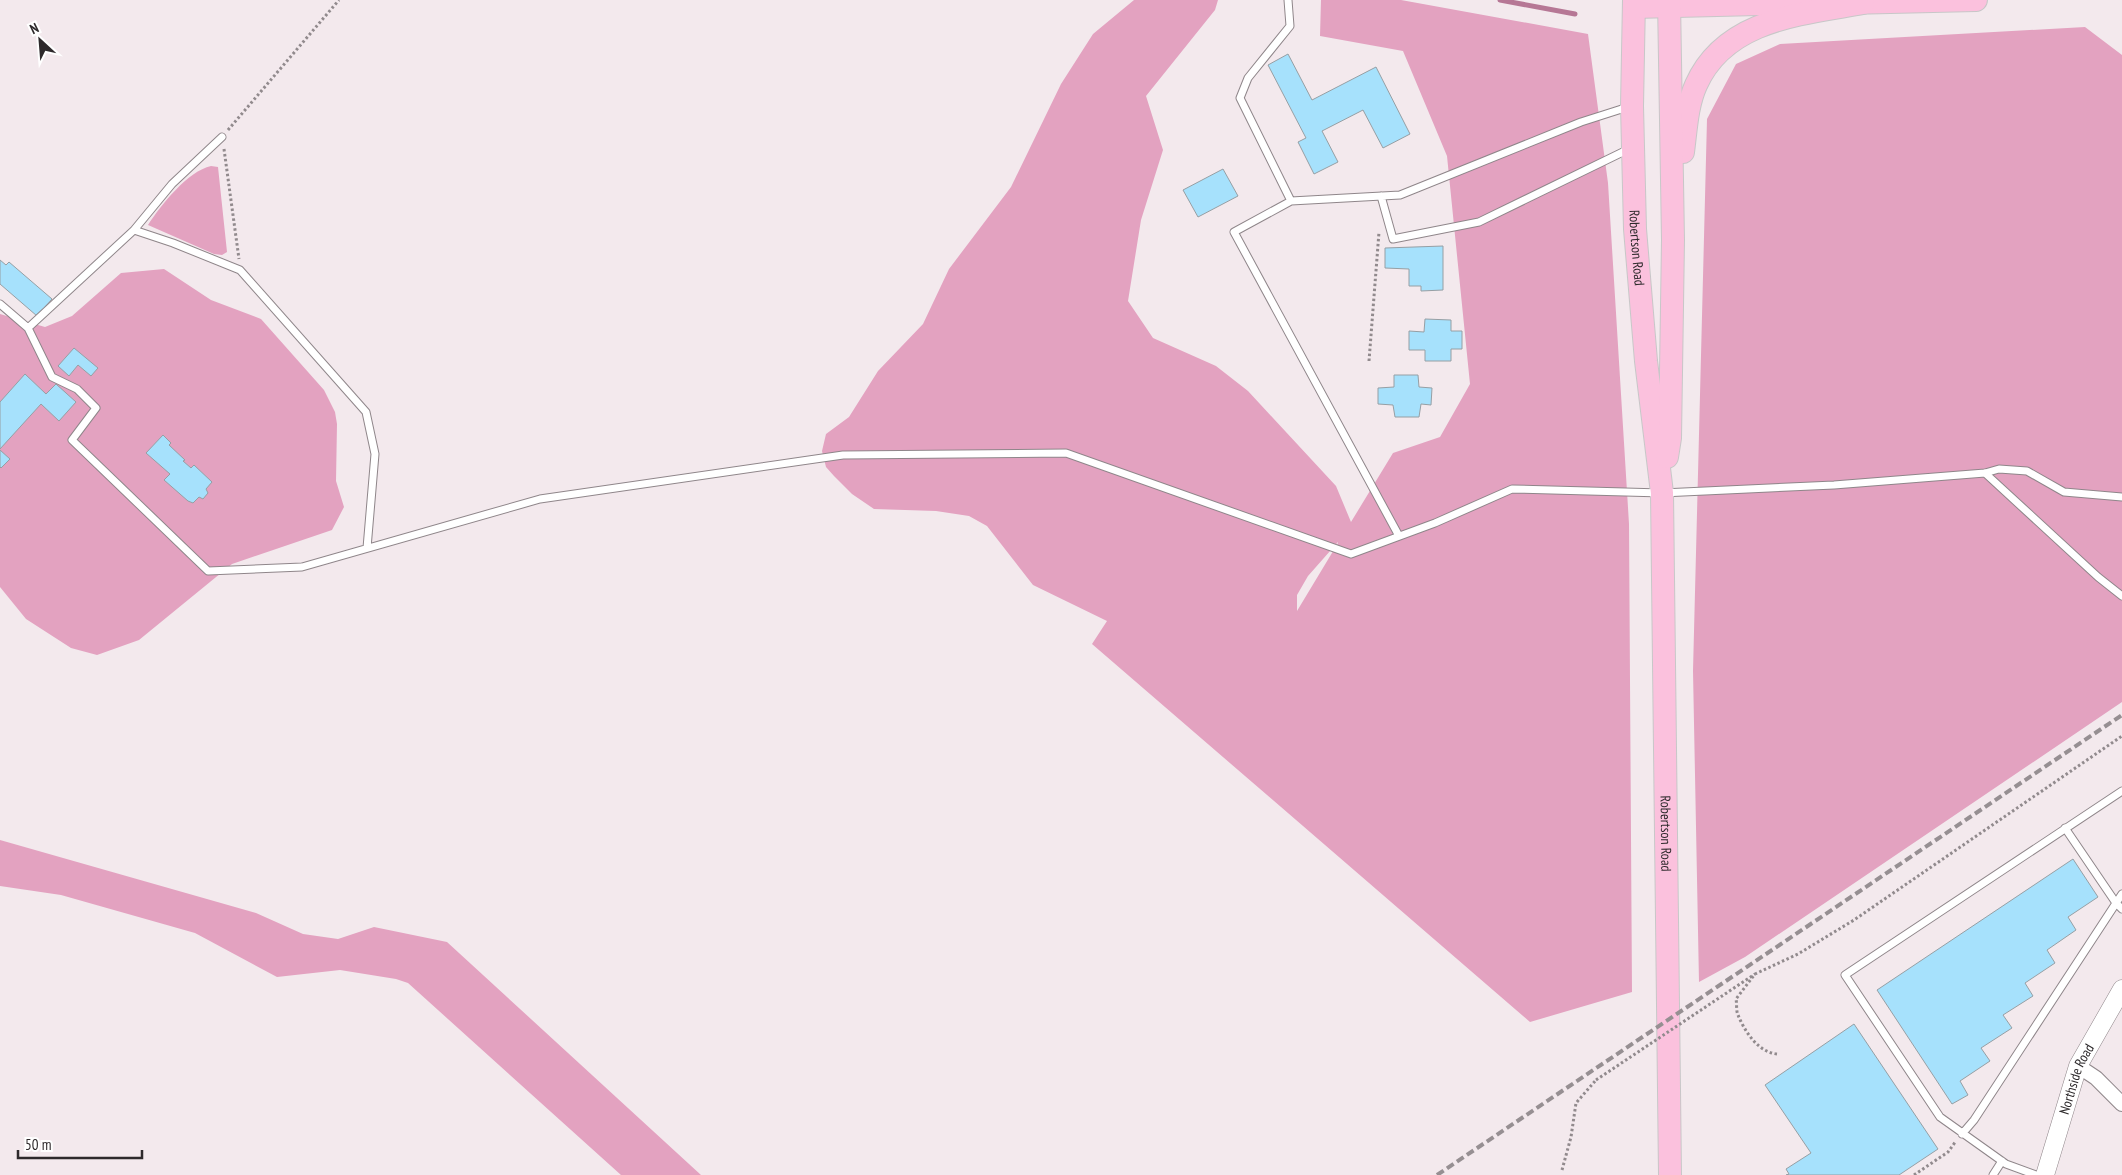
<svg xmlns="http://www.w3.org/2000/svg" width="2122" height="1175" viewBox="0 0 2122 1175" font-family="'PT Sans Narrow',sans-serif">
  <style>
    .green { fill: #e3a2c0; fill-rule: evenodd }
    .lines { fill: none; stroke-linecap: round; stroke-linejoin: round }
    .stream { stroke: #b67795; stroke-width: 5 }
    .building { fill: #a6e1fc; stroke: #969fa4 }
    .service-casing { stroke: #8f868a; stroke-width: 9 }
    .minor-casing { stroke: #8f868a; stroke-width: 16 }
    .tertiary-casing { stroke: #8f868a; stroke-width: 19 }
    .primary-casing { stroke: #c8c7c8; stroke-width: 24 }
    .path { stroke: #918a8d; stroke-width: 3; stroke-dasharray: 2.5 2.5; stroke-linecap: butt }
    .service { stroke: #fff; stroke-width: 7 }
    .minor { stroke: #fff; stroke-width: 14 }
    .tertiary { stroke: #fff; stroke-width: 18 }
    .primary { stroke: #fbc1dd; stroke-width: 22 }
    .rail { stroke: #968f92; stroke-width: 4; stroke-dasharray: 8 4; stroke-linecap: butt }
    .path-bridge { stroke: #918a8d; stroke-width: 3; stroke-dasharray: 2.5 2.5; stroke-linecap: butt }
    .labels { text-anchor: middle; stroke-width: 4; stroke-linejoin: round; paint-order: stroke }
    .street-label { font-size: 14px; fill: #2d292b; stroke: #fff }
  </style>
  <rect width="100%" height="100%" fill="#f3e9ed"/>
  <!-- green -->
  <path class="green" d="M1134 0H1218L1215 10 1146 96 1163 150 1141 220 1128 301 1153 338 1216 366 1248 391 1336 486 1351 522 1393 453 1440 437 1470 384 1447 156 1403 51 1320 36 1321 0H1401L1588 34 1608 183 1629 524 1632 992 1530 1022 1092 644 1107 621 1033 585 987 526 969 516 936 511 874 509 852 494 834 476 826 467 822 451 826 434 849 417 878 371 923 324 949 269 1011 187 1061 84 1093 34ZM1338 542V543L1297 611V595L1308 576Z
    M2085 27 2122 55V702L1745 957 1699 982 1693 671 1707 119 1736 64 1780 44Z
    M211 166 218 167 227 252 222 255 214 254 148 225C161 205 188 171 211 166Z
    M164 269 211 300 261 319 324 390 335 412 337 424 336 481 344 507 332 530 232 564 139 640 97 655 71 648 26 619 0 587V314L45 327 72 316 121 273Z
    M0 840 256 913 303 934 338 939 374 927 447 942 701 1175H621L408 983 396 979 340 970 277 977 195 933 61 895 0 886Z"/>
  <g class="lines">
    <!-- stream -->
    <path class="stream" d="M1500 0 1575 14"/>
  </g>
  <!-- building -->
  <path class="building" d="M1288 54 1312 100 1376 67 1410 134 1383 148 1363 110 1322 131 1338 162 1314 174 1298 142 1306 138 1268 65Z
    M1223 169 1238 196 1198 217 1183 190Z
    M1443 246V290L1421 291V286H1409V269L1385 268V248Z
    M0 260 6 265 9 262 52 299 37 316 0 284Z
    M1425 319 1451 320V331H1462V349H1451V361H1425V350H1409V331L1424 332Z
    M74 348 98 368 91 376 78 365 69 376 58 366Z
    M25 374 46 394 56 384 76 402 59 421 41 404 0 449V402Z
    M1394 375H1418L1419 387 1432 388 1431 405 1421 404 1419 417H1395L1393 405 1378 404V388L1394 387Z
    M163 435 171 443 169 445 185 460 183 461 191 468 194 465 212 482 206 489 208 493 203 499 199 497 193 503 188 501 164 480 170 474 146 453Z
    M0 450 10 459 1 468 0 467Z
    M2073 859 2098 897 2068 917 2076 930 2047 950 2055 963 2025 983 2033 996 2003 1015 2012 1028 1981 1048 1990 1061 1960 1081 1968 1095 1952 1104 1877 990Z
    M1854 1024 1938 1149 1899 1175H1786L1789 1174 1786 1169 1811 1153 1765 1085Z"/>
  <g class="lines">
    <defs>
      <path id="service" d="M1288 0 1290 26 1248 78 1240 98 1291 201 1234 232 1399 536
        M1381 196 1393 239 1479 222 1629 149
        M1291 201 1400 195 1581 122 1628 107
        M134 230 172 184 222 137
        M0 304 28 328 52 377 77 389 96 408 72 440 208 571 302 567 540 499 843 455 1066 453 1351 554 1435 523 1512 489 1662 493 1834 485 1985 473 1999 469 2027 471 2064 492 2122 497
        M28 328 134 230 173 243 240 270 366 412 375 454 367 548
        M1985 473 2098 577 2122 596
        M2065 828 2116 903 2122 909
        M1962 1134 1974 1120 2122 894
        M1993 1175 2002 1161
        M2036 1175 2006 1164 1940 1117 1845 975 2122 791"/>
      <path id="minor" d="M2078 1066 2096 1078 2122 1104"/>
      <g id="tertiary">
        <path id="s1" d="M2045 1175 2078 1066 2122 989"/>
      </g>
      <g id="primary">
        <path id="s2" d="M1634 0 1632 106 1635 229 1646 361 1662 493 1670 1175"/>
        <path d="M1847 3 1976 0"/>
        <path d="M1634 7 1805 3"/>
        <path d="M1683 152C1686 129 1687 105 1696 85 1725 19 1802 14 1863 3"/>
        <path d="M1667 457 1670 438 1673 240 1669 0"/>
      </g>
    </defs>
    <!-- service casing -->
    <use href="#service" class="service-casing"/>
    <!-- minor casing -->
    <use href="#minor" class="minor-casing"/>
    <!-- tertiary casing -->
    <use href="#tertiary" class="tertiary-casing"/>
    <!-- primary casing -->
    <use href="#primary" class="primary-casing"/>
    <!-- path -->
    <path class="path" d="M228 130 339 0
      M224 149 239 259
      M1369 361 1379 232
      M1777 1054C1758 1052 1745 1032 1738 1015 1736 1011 1737 1004 1736 999L1755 974 1798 954 1854 920 2122 736
      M1562 1170 1571 1137 1576 1103 1596 1080
      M1914 1175 1948 1152 1956 1141"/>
    <!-- service -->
    <use href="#service" class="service"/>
    <!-- minor -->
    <use href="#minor" class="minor"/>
    <!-- tertiary -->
    <use href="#tertiary" class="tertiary"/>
    <!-- primary -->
    <use href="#primary" class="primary"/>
    <!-- rail -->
    <path class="rail" d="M1437 1175 2122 715"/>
    <!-- path-bridge -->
    <path class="path-bridge" d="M1596 1080 1755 974"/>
  </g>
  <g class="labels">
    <!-- street labels -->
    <g class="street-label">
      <text dy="5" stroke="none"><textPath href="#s2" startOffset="248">Robertson Road</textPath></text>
      <text dy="5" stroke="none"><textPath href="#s2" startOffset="835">Robertson Road</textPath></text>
      <text dy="5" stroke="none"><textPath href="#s1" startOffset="101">Northside Road</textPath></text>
    </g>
  </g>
  <!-- north arrow -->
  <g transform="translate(40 40) rotate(334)" stroke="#ffffff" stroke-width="4" paint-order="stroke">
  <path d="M0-4L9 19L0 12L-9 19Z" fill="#2d292b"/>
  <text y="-8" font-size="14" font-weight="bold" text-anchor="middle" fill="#2d292b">N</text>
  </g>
  <!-- scale -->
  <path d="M18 1150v8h124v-8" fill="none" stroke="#2d292b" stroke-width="2.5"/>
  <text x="25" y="1150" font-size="15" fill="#2d292b" stroke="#ffffff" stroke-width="4" paint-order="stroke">50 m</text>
</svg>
